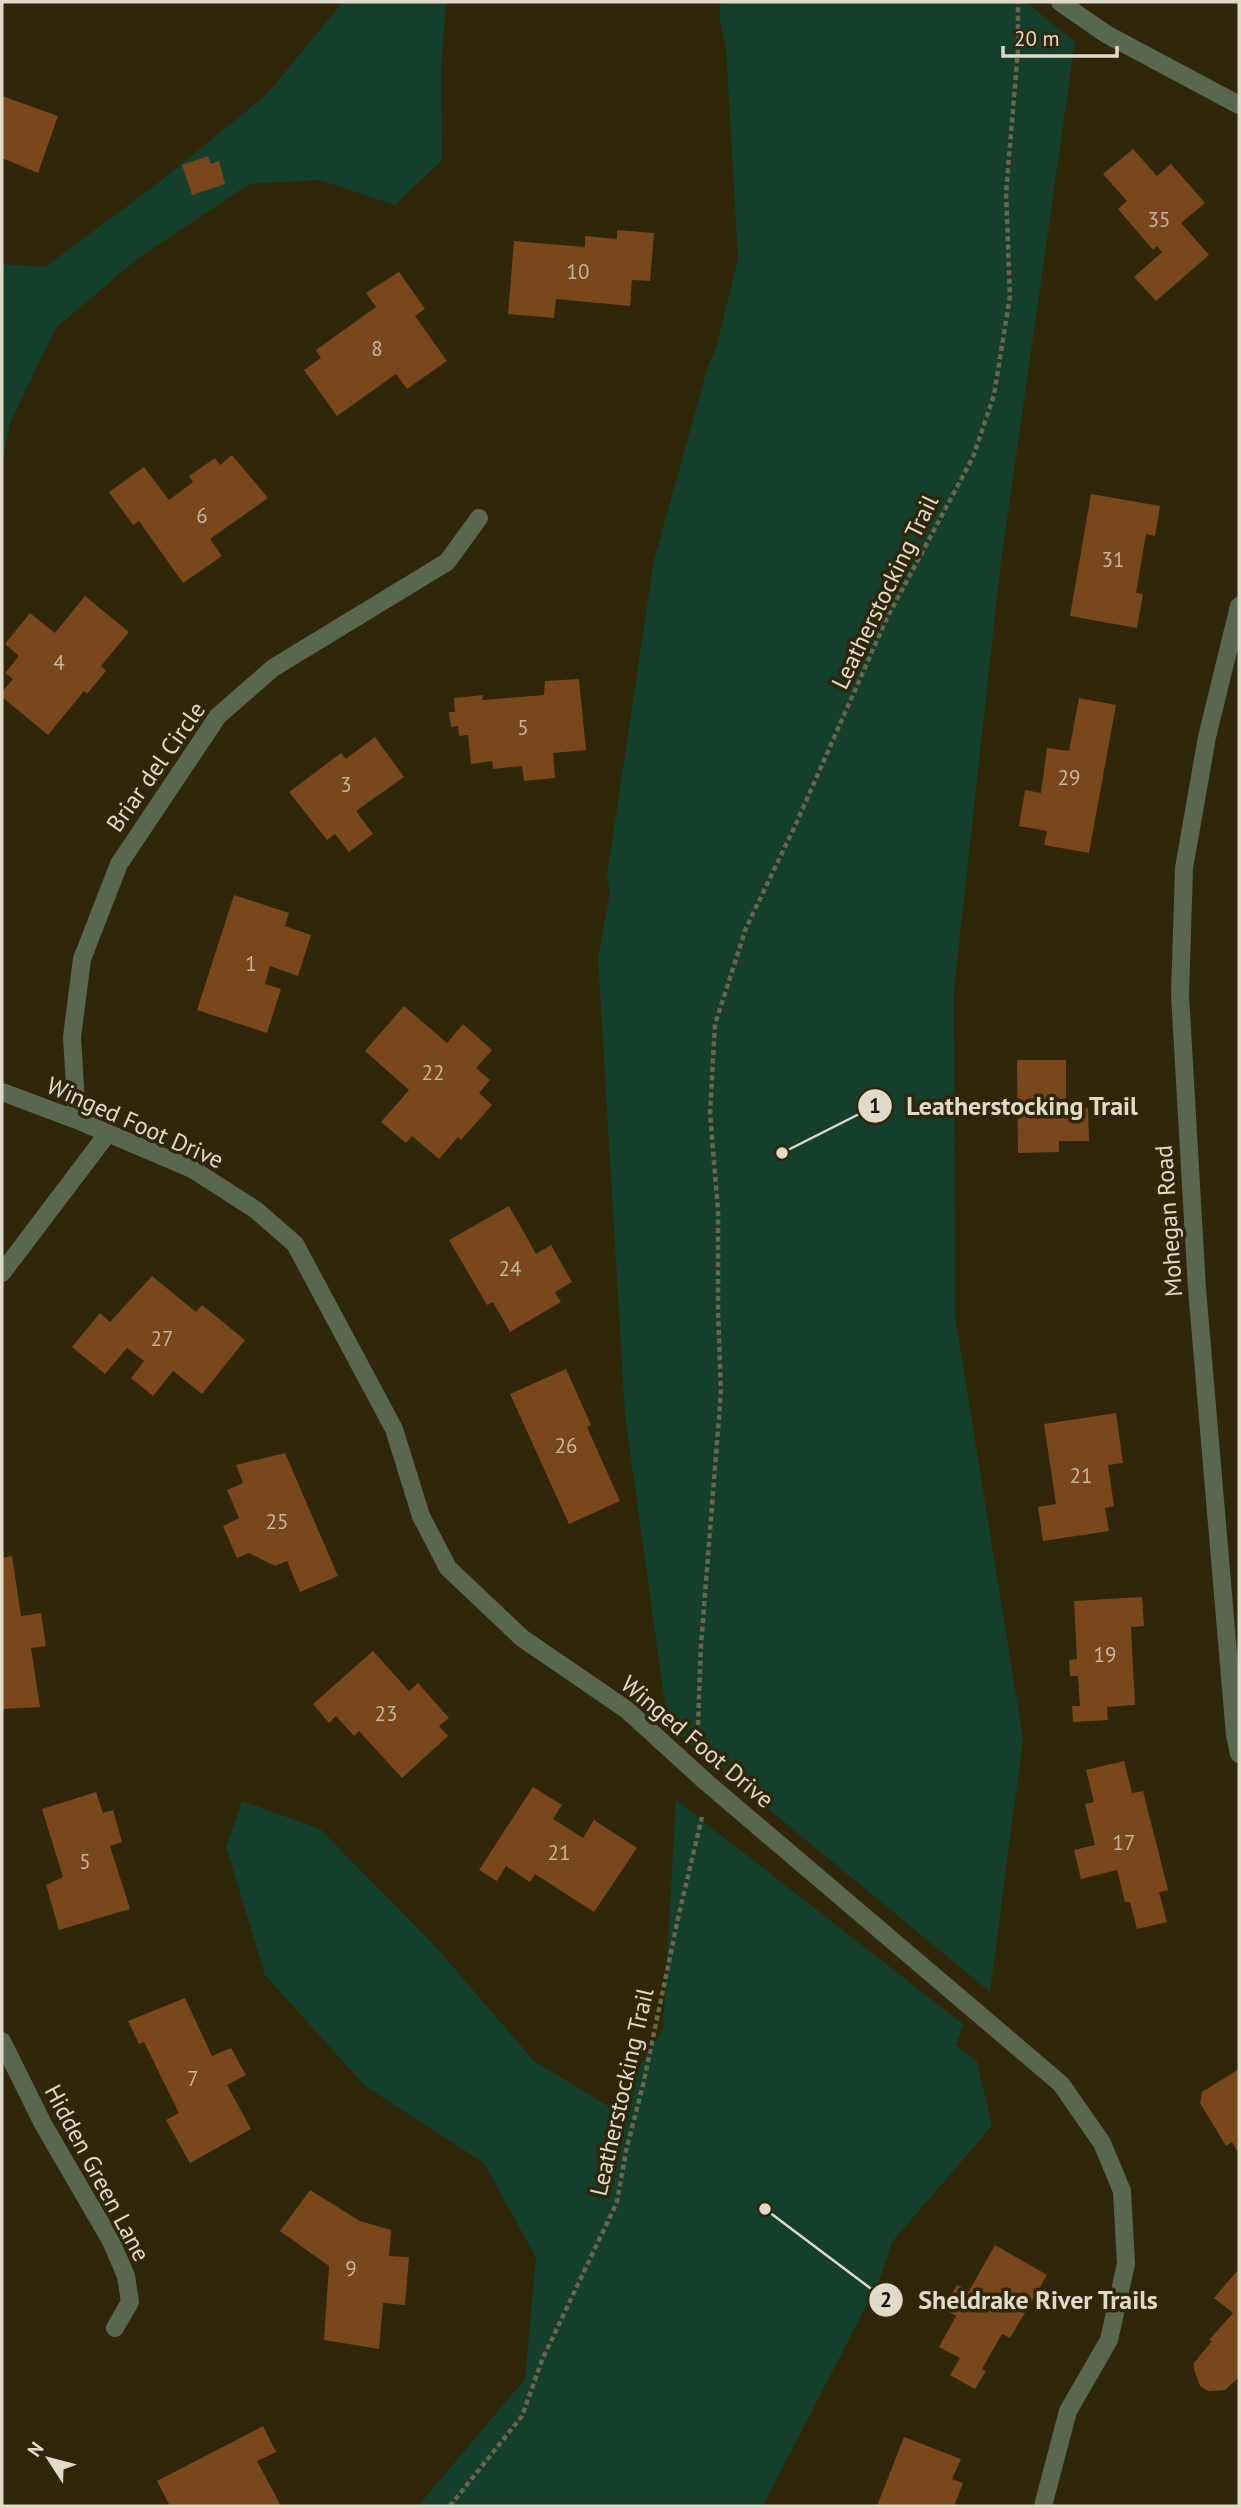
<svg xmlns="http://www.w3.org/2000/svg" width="1241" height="2508" viewBox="0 0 1241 2508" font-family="'PT Sans',sans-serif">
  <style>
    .green { fill: #143f2d }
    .building { fill: #79471b }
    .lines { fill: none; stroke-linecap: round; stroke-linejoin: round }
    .path { stroke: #6c644b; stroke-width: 4.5; stroke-dasharray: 5 3.5; stroke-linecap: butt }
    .minor { stroke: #59674f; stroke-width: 18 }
    .labels { text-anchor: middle; stroke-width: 7; stroke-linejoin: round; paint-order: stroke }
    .number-label { font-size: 21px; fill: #c6b59e }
    .street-label { font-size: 24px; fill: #e0dac9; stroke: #302609 }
    .leader { fill: none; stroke: #e0dac9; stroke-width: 2.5 }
    .callout-dot { fill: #e0dac9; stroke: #302609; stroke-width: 2.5 }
    .mark-label { font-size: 21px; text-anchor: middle; font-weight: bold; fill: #111 }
    .callout-label { font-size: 26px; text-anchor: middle; font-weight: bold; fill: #e0dac9; stroke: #302609; stroke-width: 7; stroke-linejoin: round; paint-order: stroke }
  </style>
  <rect width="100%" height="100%" fill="#302609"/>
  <!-- green -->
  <path class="green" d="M343 2H446L441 69 442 160 395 205 320 180 249 184 137 259 56 328 10 423 2 466V264L45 267 153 187 266 95Z
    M721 2H1026L1075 42 1000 569 954 991 955 1315 1023 1739 990 1992 668 1726 625 1415 598 958 610 893 607 875 654 560 708 366 717 345 738 258 726 49 719 16Z
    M676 1800 963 2024 956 2045 977 2061 992 2126 892 2242 880 2279 763 2506H418L525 2379 536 2258 484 2163 365 2086 265 1975 226 1847 242 1801 320 1829 435 1946 534 2061 613 2109 663 2029Z"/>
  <!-- building -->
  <path class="building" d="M2 96 58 116 38 173 2 158Z
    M1133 149 1157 176 1171 164 1205 203 1181 223 1209 255 1156 301 1134 277 1162 252 1157 246 1153 250 1118 209 1127 201 1103 174Z
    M208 156 211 164 219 161 225 184 192 195 182 165Z
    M617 230 654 233 650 281 632 280 630 306 556 299 554 318 508 314 514 241 585 247V236L617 239Z
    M399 272 425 309 415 316 447 361 407 389 396 374 337 416 304 370 321 358 316 350 376 307 366 293Z
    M232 455 268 498 210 539 222 556 183 583 139 521 133 525 109 492 144 467 169 500 193 482 189 476 215 458 220 465Z
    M1091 494 1160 506 1155 536 1146 534 1136 593 1143 594 1137 628 1070 616Z
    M85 596 129 632 101 666 106 671 87 694 84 691 48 735 2 697V692L13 679 5 673 19 656 5 644 30 613 55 633Z
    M579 679 586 750 553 753 555 778 524 781 522 766 493 769 492 761 471 764 468 735 459 736 458 726 451 727 449 712H455L454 698 483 695 482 700 544 695 545 681Z
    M1079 698 1116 705 1089 853 1044 845 1047 831 1019 826 1025 790 1041 793 1047 748 1069 751Z
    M375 737 404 777 356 811 373 834 349 852 335 834 327 840 289 792 341 753 346 759Z
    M234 895 289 913 285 926 311 935 298 976 270 966 265 984 281 989 267 1033 197 1010Z
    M404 1006 447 1043 463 1024 492 1050 476 1068 490 1080 479 1093 492 1105 461 1140 458 1137 439 1159 412 1136 406 1143 381 1122 409 1090 365 1051Z
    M1017 1060H1066V1108H1088L1089 1141H1059V1152L1018 1153Z
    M509 1206 536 1254 551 1245 572 1282 555 1292 561 1302 510 1332 493 1302 487 1305 449 1240Z
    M152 1276 196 1312 202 1305 245 1340 202 1394 173 1371 153 1396 131 1378 144 1361 127 1348 105 1374 72 1347 100 1313 110 1322Z
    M566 1369 591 1425 587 1427 620 1501 569 1524 510 1394Z
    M1116 1413 1123 1463 1108 1465 1114 1506 1105 1508 1109 1531 1043 1541 1038 1507 1056 1504 1044 1424Z
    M285 1453 338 1576 300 1592 287 1561 275 1566 249 1553 237 1558 223 1526 239 1518 227 1490 243 1483 236 1465Z
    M12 1556 21 1616 41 1613 46 1646 31 1648 40 1707 2 1709V1558Z
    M1142 1597 1144 1626 1131 1627 1135 1705 1107 1707 1108 1720 1073 1722 1072 1706H1080L1078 1676H1070L1069 1660 1077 1659 1074 1601Z
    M373 1651 409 1691 418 1683 449 1718 439 1726 448 1736 402 1778 359 1731 354 1736 336 1716 329 1723 313 1704Z
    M1124 1761 1132 1793 1143 1791 1168 1890 1159 1892 1167 1922 1137 1929 1130 1902H1125L1117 1870 1081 1879 1074 1850 1095 1845 1085 1804 1094 1802 1086 1770Z
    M533 1787 562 1805 553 1819 583 1838 594 1820 637 1848 594 1912 535 1874 530 1882 506 1866 497 1881 479 1870Z
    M96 1792 103 1813 113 1810 122 1842 110 1846 130 1909 59 1930 46 1885 63 1877 42 1809Z
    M185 1998 212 2056 231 2048 246 2075 227 2085 251 2129 190 2163 166 2120 179 2113 144 2042 139 2044 128 2021Z
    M1239 2069V2154L1232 2142 1226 2146 1200 2103 1202 2092Z
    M310 2190 360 2221 391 2230 389 2256 409 2257 405 2305 383 2303 379 2349 324 2340 329 2266 280 2231Z
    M995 2245 1047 2275 1010 2338 1002 2334 982 2369 986 2371 975 2389 950 2375 960 2358 939 2347 956 2316 943 2308 957 2285 969 2291Z
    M1237 2271 1239 2273V2377L1225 2390 1208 2391 1200 2386 1194 2369V2363L1212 2341 1209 2340 1233 2313 1214 2298Z
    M263 2426 276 2452 257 2461 281 2506H170L157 2481Z
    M904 2437 961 2459 952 2479 963 2483 954 2506H877Z"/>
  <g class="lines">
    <!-- path -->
    <path class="path" d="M698 1725 701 1645 721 1391 718 1312V1210L710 1113 715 1024 746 928 795 826 886 620 973 457 994 395 1010 296 1006 193 1018 50V2
      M450 2506 522 2416 542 2360 617 2202 626 2151 643 2085 679 1914 702 1817"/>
    <!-- minor -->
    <path class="minor" d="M1060 2 1106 34 1239 105
      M1239 606 1207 737 1184 868 1180 995 1197 1289 1235 1735 1239 1754
      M2 1092 77 1120 192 1169 256 1210 295 1244 394 1429 421 1516 448 1568 522 1638 627 1710 706 1782 1061 2084 1102 2143 1122 2191 1126 2264 1109 2340 1068 2411 1043 2506
      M77 1120 72 1037 82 959 119 864 218 716 273 668 447 562 479 518
      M2 1273 108 1133
      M2 2041 43 2124 111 2241 126 2276 130 2302 115 2328"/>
  </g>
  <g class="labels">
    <!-- number labels -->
    <g class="number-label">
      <text x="1159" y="227">35</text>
      <text x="578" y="279">10</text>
      <text x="377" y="356">8</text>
      <text x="202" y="523">6</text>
      <text x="1113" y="567">31</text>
      <text x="59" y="670">4</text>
      <text x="523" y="735">5</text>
      <text x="1069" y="785">29</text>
      <text x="346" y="792">3</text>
      <text x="251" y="971">1</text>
      <text x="433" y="1080">22</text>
      <text x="510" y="1276">24</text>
      <text x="162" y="1346">27</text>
      <text x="566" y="1453">26</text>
      <text x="1081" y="1483">21</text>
      <text x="277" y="1529">25</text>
      <text x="1105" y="1662">19</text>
      <text x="386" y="1721">23</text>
      <text x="1124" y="1850">17</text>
      <text x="559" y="1860">21</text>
      <text x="85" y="1869">5</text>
      <text x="193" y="2086">7</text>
      <text x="351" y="2276">9</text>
    </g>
    <!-- street labels -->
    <g class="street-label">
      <text transform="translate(885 592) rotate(-64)" y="8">Leatherstocking Trail</text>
      <text transform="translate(156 767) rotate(-55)" y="8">Briar del Circle</text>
      <text transform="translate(135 1123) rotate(24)" y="8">Winged Foot Drive</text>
      <text transform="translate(1169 1221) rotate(-94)" y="8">Mohegan Road</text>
      <text transform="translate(697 1742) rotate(40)" y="8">Winged Foot Drive</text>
      <text transform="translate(622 2092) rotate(-77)" y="8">Leatherstocking Trail</text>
      <text transform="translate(97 2173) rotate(62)" y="8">Hidden Green Lane</text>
    </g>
  </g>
  <!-- callouts -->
  <path class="leader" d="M782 1153L875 1106M765 2209L886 2300"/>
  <g class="callout-dot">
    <circle cx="782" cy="1153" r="7"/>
    <circle cx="765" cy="2209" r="7"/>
    <circle cx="875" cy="1106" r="18"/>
    <circle cx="886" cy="2300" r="18"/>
  </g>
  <g class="mark-label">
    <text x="875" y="1113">1</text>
    <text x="886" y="2307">2</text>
  </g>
  <g class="callout-label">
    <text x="1022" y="1115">Leatherstocking Trail</text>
    <text x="1038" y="2309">Sheldrake River Trails</text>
  </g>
  <!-- border -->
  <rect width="1241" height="2508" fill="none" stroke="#e0dac9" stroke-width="7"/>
  <!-- north arrow -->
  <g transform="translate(49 2459) rotate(306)" stroke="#302609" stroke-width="5" paint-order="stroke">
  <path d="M0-5L12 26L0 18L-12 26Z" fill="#e0dac9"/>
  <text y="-10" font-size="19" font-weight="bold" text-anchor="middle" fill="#e0dac9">N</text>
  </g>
  <!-- scale -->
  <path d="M1003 46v10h114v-10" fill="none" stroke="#e0dac9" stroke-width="3.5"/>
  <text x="1014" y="46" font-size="21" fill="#e0dac9" stroke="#302609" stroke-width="5" paint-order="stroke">20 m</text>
</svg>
